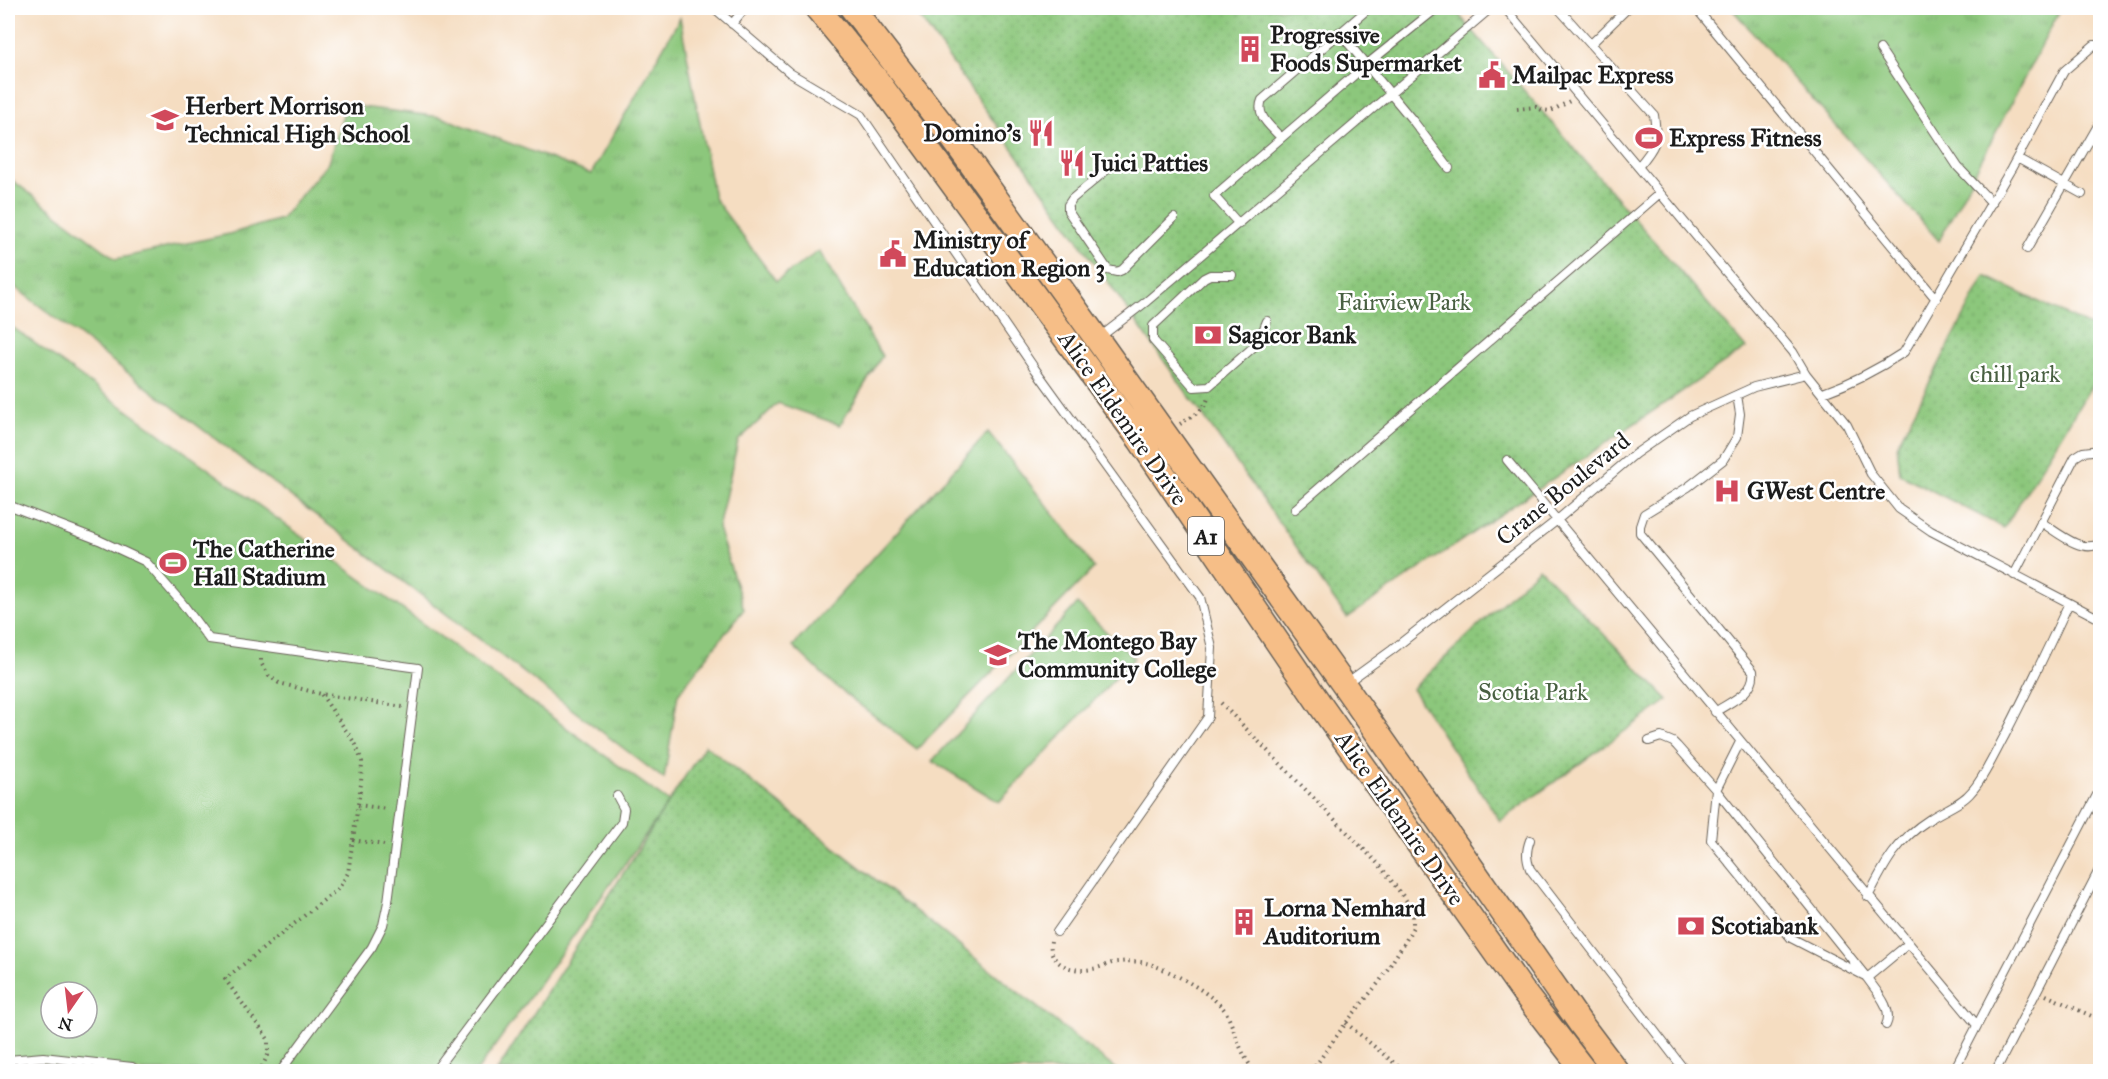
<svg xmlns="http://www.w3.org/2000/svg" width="2108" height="1079" viewBox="0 0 2108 1079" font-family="'IM FELL Great Primer',serif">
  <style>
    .grass { fill: url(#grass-tufts); stroke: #54724c; stroke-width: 1.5 }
    .park { fill: url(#park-dots); stroke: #54724c; stroke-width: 1.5 }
    .garden { fill: #8cc77c; stroke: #54724c; stroke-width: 1.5; fill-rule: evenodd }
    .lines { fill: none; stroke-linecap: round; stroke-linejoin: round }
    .service-casing { stroke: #686056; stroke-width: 10 }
    .primary-casing { stroke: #686056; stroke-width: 27 }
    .path { stroke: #686056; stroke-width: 4; stroke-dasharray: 1.5 4.5; stroke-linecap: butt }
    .service { stroke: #fff; stroke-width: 8 }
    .primary { stroke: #f6be87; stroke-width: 24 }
    .labels { text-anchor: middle; stroke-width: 5; stroke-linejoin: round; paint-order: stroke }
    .shield { fill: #fff; stroke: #606060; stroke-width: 1.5 }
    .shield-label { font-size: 22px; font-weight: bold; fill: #1c1c1c }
    .poi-label { font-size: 24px; font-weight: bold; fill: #1c1c1c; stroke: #fff; text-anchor: start }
    .park-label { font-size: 24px; fill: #496042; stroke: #fff }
    .street-label { font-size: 24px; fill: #1c1c1c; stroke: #fff }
  </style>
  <defs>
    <pattern id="grass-tufts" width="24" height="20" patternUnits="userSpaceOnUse" patternTransform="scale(1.5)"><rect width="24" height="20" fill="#8cc77c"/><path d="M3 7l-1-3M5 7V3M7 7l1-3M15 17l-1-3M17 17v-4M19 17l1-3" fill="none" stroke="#78aa6b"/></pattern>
    <pattern id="park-dots" width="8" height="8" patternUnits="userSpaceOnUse" patternTransform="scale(1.5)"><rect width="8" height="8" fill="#8cc77c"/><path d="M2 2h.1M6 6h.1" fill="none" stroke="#78aa6b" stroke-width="1.8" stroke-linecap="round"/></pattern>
  </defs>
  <rect width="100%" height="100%" fill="#fff"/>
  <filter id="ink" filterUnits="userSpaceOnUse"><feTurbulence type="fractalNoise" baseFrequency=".0167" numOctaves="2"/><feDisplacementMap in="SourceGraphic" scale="12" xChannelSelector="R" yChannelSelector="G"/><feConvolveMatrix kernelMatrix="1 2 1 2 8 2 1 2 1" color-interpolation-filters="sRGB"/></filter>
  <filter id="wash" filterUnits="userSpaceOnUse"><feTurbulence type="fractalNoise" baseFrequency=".008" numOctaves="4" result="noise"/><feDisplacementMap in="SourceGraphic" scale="24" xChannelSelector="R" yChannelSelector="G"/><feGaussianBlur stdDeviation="1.35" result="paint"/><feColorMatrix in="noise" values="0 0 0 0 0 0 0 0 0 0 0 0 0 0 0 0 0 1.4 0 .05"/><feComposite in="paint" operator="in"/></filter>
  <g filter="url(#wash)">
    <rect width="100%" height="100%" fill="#f5ddc1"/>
    <!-- grass -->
    <path class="grass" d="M1731 8H2061L1939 241Z
      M680 18 714 198 776 281 819 251 882 356 840 425 778 403 738 441 718 528 744 609 678 694 664 779 8 282V177L116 259 229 234 281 219 328 163 346 105 441 117 591 174Z"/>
    <!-- park -->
    <path class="park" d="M913 8H1453L1746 348 1347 618Z
      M1985 276 2100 331V372L2004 528 1900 474 1897 445Z
      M1539 568 1668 700 1500 821 1412 689Z
      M705 745 1118 1071H497Z"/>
    <!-- garden -->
    <path class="garden" d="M8 324 669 802 477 1071H8ZM51 992H87V1028H51Z
      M988 432 1072 537 1094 568 917 749 834 685 793 646Z
      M1077 604 1134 658 999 802 932 761Z"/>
  </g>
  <g filter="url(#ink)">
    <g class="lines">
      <defs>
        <path id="service" d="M714 8 790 73 861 115 1035 369 1200 597 1212 648 1208 717 1057 932
          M1505 8 1793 352 1806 374 1847 425 1871 474 1899 509 1931 531 2100 619
          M1558 8 1654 115C1658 142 1656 146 1638 167
          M1696 8 1936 299
          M732 24 745 8
          M1339 32 1414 122 1449 168
          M1591 44 1628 8
          M1880 49 1958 167 1992 203
          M1281 138C1272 127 1255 116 1262 100L1369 8
          M2017 158 2082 194
          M1116 162 1072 199 1068 205V211L1108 270 1117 272 1122 270 1174 218
          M1239 224 1214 196 1366 65 1437 8
          M2027 249 2100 122
          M1232 275H1210L1204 278 1153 326V340L1194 387 1209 386 1258 343 1267 321
          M1100 337 1147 301 1491 8
          M1823 393C1854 382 1877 370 1904 352L2011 169 2064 71 2094 45H2100
          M1507 460 1976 1024
          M8 505 99 540 146 562 182 603 209 639 418 668 388 902 383 925 372 947 280 1072
          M1295 509 1660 193
          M2041 522C2057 532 2083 555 2100 543
          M2014 575 2075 457 2083 452 2100 450
          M1345 684 1392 650 1556 521 1635 454 1690 416 1754 387 1806 374
          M1715 712C1730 702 1756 692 1753 671L1640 533V526L1644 514 1688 487 1723 460 1737 437 1740 414 1737 395
          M1649 741 1661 737 1673 742 1677 746 1716 790 1867 978C1876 991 1894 1009 1886 1025
          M1740 742 1716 790 1711 840 1791 938 1863 975
          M1530 840C1526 851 1526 858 1530 869L1686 1072
          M1868 897C1885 863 1897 840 1930 819 1943 810 1962 804 1972 791 1984 778 1996 751 2005 735 2027 692 2048 648 2069 603
          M1867 978 1908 944
          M8 1060 43 1057 132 1067 139 1072
          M434 1072 622 822 624 809 617 796
          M1953 1072 2100 789
          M1995 1072 2100 868"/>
        <path id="primary" d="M817 8 876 79 1140 440 1323 709 1524 993 1585 1072
          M852 8 954 140 1097 339 1344 685 1580 1023 1617 1072"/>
      </defs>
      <!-- service casing -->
      <use href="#service" class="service-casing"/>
      <!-- primary casing -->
      <use href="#primary" class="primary-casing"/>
      <!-- path -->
      <path class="path" d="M1517 109 1536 107 1542 110 1551 111 1570 101
        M1180 424C1191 417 1206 410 1208 397
        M261 659V663L269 676 279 683 321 694 403 707
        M1221 703 1381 867 1409 904 1413 917V927L1405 942 1380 981 1346 1023 1311 1072
        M358 805 387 809
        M353 840 385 845
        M1051 941C1047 964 1073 973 1092 969 1101 968 1110 962 1119 962 1128 961 1138 961 1146 963 1167 968 1218 996 1227 1014 1235 1031 1242 1059 1256 1072
        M2046 995 2100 1020
        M1346 1023 1405 1072
        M259 1072 268 1055V1039L225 979 339 888 348 873 361 784 362 762 356 745 321 694"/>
      <!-- service -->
      <use href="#service" class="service"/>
      <!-- primary -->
      <use href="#primary" class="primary"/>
    </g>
  </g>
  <!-- icons -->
  <defs>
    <symbol id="building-bare" viewBox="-9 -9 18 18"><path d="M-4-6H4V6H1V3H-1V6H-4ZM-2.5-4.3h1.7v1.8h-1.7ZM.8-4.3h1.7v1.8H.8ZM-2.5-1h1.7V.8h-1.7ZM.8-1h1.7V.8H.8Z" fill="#d1495b" stroke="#fff" stroke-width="2.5" paint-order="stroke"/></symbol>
    <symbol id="civic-bare" viewBox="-9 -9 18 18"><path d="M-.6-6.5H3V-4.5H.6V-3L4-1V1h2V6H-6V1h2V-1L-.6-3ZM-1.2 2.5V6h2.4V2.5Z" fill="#d1495b" stroke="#fff" stroke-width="2.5" paint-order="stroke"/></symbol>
    <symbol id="school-bare" viewBox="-9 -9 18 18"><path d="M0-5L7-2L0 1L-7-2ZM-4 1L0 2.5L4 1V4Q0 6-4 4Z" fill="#d1495b" stroke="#fff" stroke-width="2.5" paint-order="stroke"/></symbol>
    <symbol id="restaurant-bare" viewBox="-9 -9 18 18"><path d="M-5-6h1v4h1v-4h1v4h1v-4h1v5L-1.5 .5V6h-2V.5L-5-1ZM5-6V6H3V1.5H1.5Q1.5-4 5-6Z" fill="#d1495b" stroke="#fff" stroke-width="2.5" paint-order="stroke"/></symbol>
    <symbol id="stadium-bare" viewBox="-9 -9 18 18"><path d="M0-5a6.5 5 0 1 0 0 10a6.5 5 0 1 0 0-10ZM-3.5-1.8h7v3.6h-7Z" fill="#d1495b" stroke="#fff" stroke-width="2.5" paint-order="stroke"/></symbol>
    <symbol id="bank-bare" viewBox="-9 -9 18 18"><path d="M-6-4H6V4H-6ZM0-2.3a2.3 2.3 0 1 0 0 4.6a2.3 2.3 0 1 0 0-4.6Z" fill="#d1495b" stroke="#fff" stroke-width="2.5" paint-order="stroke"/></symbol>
    <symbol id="hospital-bare" viewBox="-9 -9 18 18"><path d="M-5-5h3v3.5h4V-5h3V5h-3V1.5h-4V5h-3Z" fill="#d1495b" stroke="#fff" stroke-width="2.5" paint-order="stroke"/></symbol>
    <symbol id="university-bare" viewBox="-9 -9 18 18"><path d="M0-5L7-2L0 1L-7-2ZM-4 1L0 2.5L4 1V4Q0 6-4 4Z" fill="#d1495b" stroke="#fff" stroke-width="2.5" paint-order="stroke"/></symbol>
  </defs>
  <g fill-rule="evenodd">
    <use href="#building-bare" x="1231" y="30" width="38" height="38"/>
    <use href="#civic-bare" x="1473" y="56" width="38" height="38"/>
    <use href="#school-bare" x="146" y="101" width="38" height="38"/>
    <use href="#restaurant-bare" x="1022" y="114" width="38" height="38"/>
    <use href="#stadium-bare" x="1630" y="119" width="38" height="38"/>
    <use href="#restaurant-bare" x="1053" y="144" width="38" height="38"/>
    <use href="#civic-bare" x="874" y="235" width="38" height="38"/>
    <use href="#bank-bare" x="1189" y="316" width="38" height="38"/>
    <use href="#hospital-bare" x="1708" y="472" width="38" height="38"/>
    <use href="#stadium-bare" x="154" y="544" width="38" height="38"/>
    <use href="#university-bare" x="979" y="636" width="38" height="38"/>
    <use href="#building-bare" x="1225" y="903" width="38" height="38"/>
    <use href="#bank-bare" x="1672" y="907" width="38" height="38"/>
  </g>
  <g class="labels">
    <!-- shield labels -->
    <rect class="shield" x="1188" y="517" width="36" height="38" rx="4.5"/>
    <g class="shield-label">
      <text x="1206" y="544">A1</text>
    </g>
    <!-- poi labels -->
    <g class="poi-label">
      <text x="1270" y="43">Progressive<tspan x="1270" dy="28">Foods Supermarket</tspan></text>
      <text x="1512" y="83">Mailpac Express</text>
      <text x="185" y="114">Herbert Morrison<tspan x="185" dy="28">Technical High School</tspan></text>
      <text x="1021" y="141" text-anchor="end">Domino's</text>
      <text x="1669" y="146">Express Fitness</text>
      <text x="1092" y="171">Juici Patties</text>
      <text x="913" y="248">Ministry of<tspan x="913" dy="28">Education Region 3</tspan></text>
      <text x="1228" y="343">Sagicor Bank</text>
      <text x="1747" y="499">GWest Centre</text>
      <text x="193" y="557">The Catherine<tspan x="193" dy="28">Hall Stadium</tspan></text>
      <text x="1018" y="649">The Montego Bay<tspan x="1018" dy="28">Community College</tspan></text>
      <text x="1264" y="916">Lorna Nemhard<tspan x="1264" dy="28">Auditorium</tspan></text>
      <text x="1711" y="934">Scotiabank</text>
    </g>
    <!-- park labels -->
    <g class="park-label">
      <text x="1404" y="310">Fairview Park</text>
      <text x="2015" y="382">chill park</text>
      <text x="1533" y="700">Scotia Park</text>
    </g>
    <!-- street labels -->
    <g class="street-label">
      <text transform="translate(1123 418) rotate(55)" y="8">Alice Eldemire Drive</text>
      <text transform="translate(1563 489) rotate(-39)" y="8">Crane Boulevard</text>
      <text transform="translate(1400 818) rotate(55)" y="8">Alice Eldemire Drive</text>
    </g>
  </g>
  <!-- margin -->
  <rect width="2108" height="1079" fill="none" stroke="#fff" stroke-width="30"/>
  <!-- north arrow -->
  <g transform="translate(69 1010) rotate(194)"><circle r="28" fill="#ffffff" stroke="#a4a4a4" stroke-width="1.5"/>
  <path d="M0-4.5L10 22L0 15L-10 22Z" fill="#d1495b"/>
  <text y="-9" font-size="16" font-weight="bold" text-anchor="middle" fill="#1c1c1c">N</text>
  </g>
</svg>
